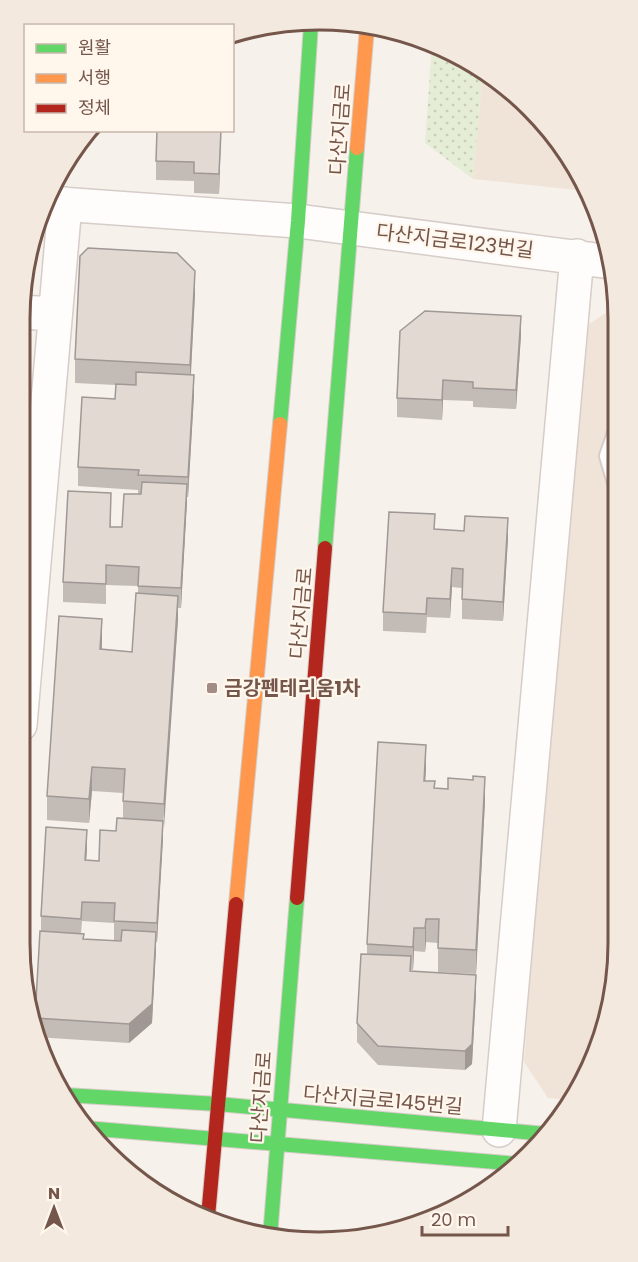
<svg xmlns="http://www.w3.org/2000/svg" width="638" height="1262" viewBox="0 0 638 1262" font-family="Poppins,'Noto Sans KR',sans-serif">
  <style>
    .residential { fill: #f0e3d8 }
    .grass { fill: url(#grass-dots) }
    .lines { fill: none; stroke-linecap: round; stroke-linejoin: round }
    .lane-casing { stroke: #d6ccc8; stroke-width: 20 }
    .street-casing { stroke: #d6ccc8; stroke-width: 36 }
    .fast-casing { stroke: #d6cdc8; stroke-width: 16 }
    .slow-casing { stroke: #d6cdc8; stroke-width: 16 }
    .jam-casing { stroke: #d6cdc8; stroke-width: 16 }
    .lane { stroke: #fefdfc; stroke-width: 16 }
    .street { stroke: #fefdfc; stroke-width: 33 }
    .fast { stroke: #63d668; stroke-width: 14 }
    .slow { stroke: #ff974d; stroke-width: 14 }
    .jam { stroke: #b3261e; stroke-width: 14 }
    .wall { fill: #c3bbb5; fill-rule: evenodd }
    .shaded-wall { fill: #9f9894 }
    .building { fill: #e3d9d3; stroke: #9f9894; stroke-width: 1.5 }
    .poi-dot { fill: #a28c83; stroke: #fff6ec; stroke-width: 2 }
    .labels { text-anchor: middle; stroke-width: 4.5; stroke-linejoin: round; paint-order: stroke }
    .street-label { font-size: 20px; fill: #75564b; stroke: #fff6ec }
    .poi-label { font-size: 20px; font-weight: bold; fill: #75564b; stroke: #fff6ec; text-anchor: start }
    .rim { fill: none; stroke: #75564b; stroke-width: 3 }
  </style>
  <defs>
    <pattern id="grass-dots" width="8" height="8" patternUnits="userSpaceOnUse" patternTransform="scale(1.5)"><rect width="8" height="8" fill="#e5edd6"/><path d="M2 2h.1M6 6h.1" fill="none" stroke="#c8cdb9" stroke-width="1.8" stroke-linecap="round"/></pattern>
  </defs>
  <rect width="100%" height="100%" fill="#f7f1eb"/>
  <!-- residential -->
  <path class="residential" d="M483 70 502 82 557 137 588 191 473 179Z
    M612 309H616L618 962 588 1075 570 1100 548 1098 524 1062 580 330Z"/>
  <!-- grass -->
  <path class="grass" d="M432 45 451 50 483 70 473 179 425 143Z"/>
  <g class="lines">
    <defs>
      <path id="lane" d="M616 433 608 456 616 483"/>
      <path id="street" d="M46 203 298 221 611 262
        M20 312 55 314
        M20 725 65 204
        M499 1130 577 256"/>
      <path id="fast" d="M280 424 298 221 311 24
        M325 548 357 148
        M65 1095 218 1104 546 1134
        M85 1128 518 1164
        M270 1237 297 898"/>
      <path id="slow" d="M357 148 367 28
        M236 904 280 424"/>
      <path id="jam" d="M297 898 325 548
        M208 1217 236 904"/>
    </defs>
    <!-- lane casing -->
    <use href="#lane" class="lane-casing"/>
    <!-- street casing -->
    <use href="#street" class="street-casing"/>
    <!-- fast casing -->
    <use href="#fast" class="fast-casing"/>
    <!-- slow casing -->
    <use href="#slow" class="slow-casing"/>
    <!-- jam casing -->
    <use href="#jam" class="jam-casing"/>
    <!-- lane -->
    <use href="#lane" class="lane"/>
    <!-- street -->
    <use href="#street" class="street"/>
    <!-- fast -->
    <use href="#fast" class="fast"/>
    <!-- slow -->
    <use href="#slow" class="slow"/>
    <!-- jam -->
    <use href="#jam" class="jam"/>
  </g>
  <!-- wall -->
  <path class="wall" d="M221 130 219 194 194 193V181L156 180V161Z
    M195 294 191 375 194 395 188 497H187L181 608H178V619L163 828 157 942H156L152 1023 129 1043 35 1037V1018L41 932V916L87 849 86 860 99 861 116 831 123 818V793L92 791 89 823 47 820V796L102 643V649L132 652 138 593V586L106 585V604L63 602V582L111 512V527H122L138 494V490L78 486V467L115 399 116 385 75 383V359ZM82 921 114 923V940H121V941L84 939 81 934Z
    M521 335 516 409 473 407V401L443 400 442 420 397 417V398Z
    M435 529 508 538 503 621 462 619V588L452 587 450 618 427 617 426 633 383 631V612Z
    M426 768 425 781 435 788 485 801 476 974 438 972V943L426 942 425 952 414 951 413 970H411V971L476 994 472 1064 465 1070 378 1065 357 1042V1023L367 954V944Z"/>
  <!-- shaded-wall -->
  <path class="shaded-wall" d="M221 130 219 194V174Z
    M28 269 26 303 20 308V300Z
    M195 271V294L190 388V365Z
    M521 316V335L516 409V390Z
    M194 375V395L188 497V477Z
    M443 380V400L442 420V400Z
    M187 484V503L181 608V588Z
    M508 518V538L503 621V602Z
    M452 568V587L450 618V599Z
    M178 596V619L164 828V804Z
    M102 619V643L100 673V649Z
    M426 745V768L424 805V781Z
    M92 767V791L89 823V799Z
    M485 777V801L476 974V950Z
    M163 821V840L157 942V923Z
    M87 830V849L85 880V860Z
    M426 919V942L425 952V928Z
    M414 928V951L413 970V947Z
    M156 932V951L152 1023 129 1043V1024Z
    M476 975V994L472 1064 465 1070V1051Z"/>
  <!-- building -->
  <path class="building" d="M157 130H221L219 174 194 173V162L156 161Z
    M88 248 177 253 195 271 190 365 75 359 80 256Z
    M27 274 26 290 22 293Z
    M425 311 521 316 516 390 473 388V382L443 380 442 400 397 398 400 331Z
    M136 372 194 375 188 477 138 475 139 470 78 467 82 397 115 399 116 384 136 385Z
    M142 482 187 484 181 588 138 586 139 567 106 565V584L63 582 68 491 111 493 110 527H122L124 494H141Z
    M389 512 435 514 434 529 464 531 465 516 508 518 503 602 462 599 463 569 452 568 450 599 427 598 426 614 383 612Z
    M136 593 178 596 164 804 123 801 125 769 92 767 89 799 47 796 59 616 102 619 100 649 132 652Z
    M378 742 426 745 424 781H435L434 788 448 789V778L473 780V776L485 777 476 950 438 948 439 919H426L425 928H414L413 947 367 944Z
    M117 818 163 821 157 923 114 921 115 903 82 902 81 919 41 916 46 827 87 830 85 860 99 861 100 830 116 831Z
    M122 930 156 932 152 1004 129 1024 35 1018 40 931 84 934 83 939 121 941Z
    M361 954 411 956 410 971 476 975 472 1044 465 1051 378 1046 357 1023Z"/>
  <!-- markers -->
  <rect class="poi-dot" x="206" y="682" width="12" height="12" rx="3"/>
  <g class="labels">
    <!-- street labels -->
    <g class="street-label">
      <text transform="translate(340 129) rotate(-86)" y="7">다산지금로</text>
      <text transform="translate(455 241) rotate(7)" y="7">다산지금로123번길</text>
      <text transform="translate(301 613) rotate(-85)" y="7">다산지금로</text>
      <text transform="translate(261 1097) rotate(-86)" y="7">다산지금로</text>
      <text transform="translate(383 1100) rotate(5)" y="7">다산지금로145번길</text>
    </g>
    <!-- poi labels -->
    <g class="poi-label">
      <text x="224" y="695">금강펜테리움1차</text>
    </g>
  </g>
  <!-- crop -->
  <path d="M0 0H638V1262H0ZM319 30H319A289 289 0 0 1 608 319V943A289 289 0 0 1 319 1232H319A289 289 0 0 1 30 943V319A289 289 0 0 1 319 30Z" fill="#f4e9df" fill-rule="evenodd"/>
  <path class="rim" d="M319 30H319A289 289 0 0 1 608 319V943A289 289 0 0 1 319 1232H319A289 289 0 0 1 30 943V319A289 289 0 0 1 319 30Z"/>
  <!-- legend -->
  <rect x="24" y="24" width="210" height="108" fill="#fff6ec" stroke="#c8b6ac" stroke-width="1.5"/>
  <rect x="36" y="44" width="30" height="9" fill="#63d668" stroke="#c8b6ac" stroke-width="1.5"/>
  <text x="78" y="54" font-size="18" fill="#75564b">원활</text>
  <rect x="36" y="74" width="30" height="9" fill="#ff974d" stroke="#c8b6ac" stroke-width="1.5"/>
  <text x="78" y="84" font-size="18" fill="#75564b">서행</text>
  <rect x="36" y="104" width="30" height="9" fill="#b3261e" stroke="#c8b6ac" stroke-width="1.5"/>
  <text x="78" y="114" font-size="18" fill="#75564b">정체</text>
  <!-- north arrow -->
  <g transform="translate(54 1208)" stroke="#fff6ec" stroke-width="4.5" paint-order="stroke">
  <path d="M0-4.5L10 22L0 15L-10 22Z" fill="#75564b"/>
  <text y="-9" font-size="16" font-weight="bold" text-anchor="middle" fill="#75564b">N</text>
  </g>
  <!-- scale -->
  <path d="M422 1226v9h86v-9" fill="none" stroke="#75564b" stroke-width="3"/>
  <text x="431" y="1226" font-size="18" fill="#75564b" stroke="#fff6ec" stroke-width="4.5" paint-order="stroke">20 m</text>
</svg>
